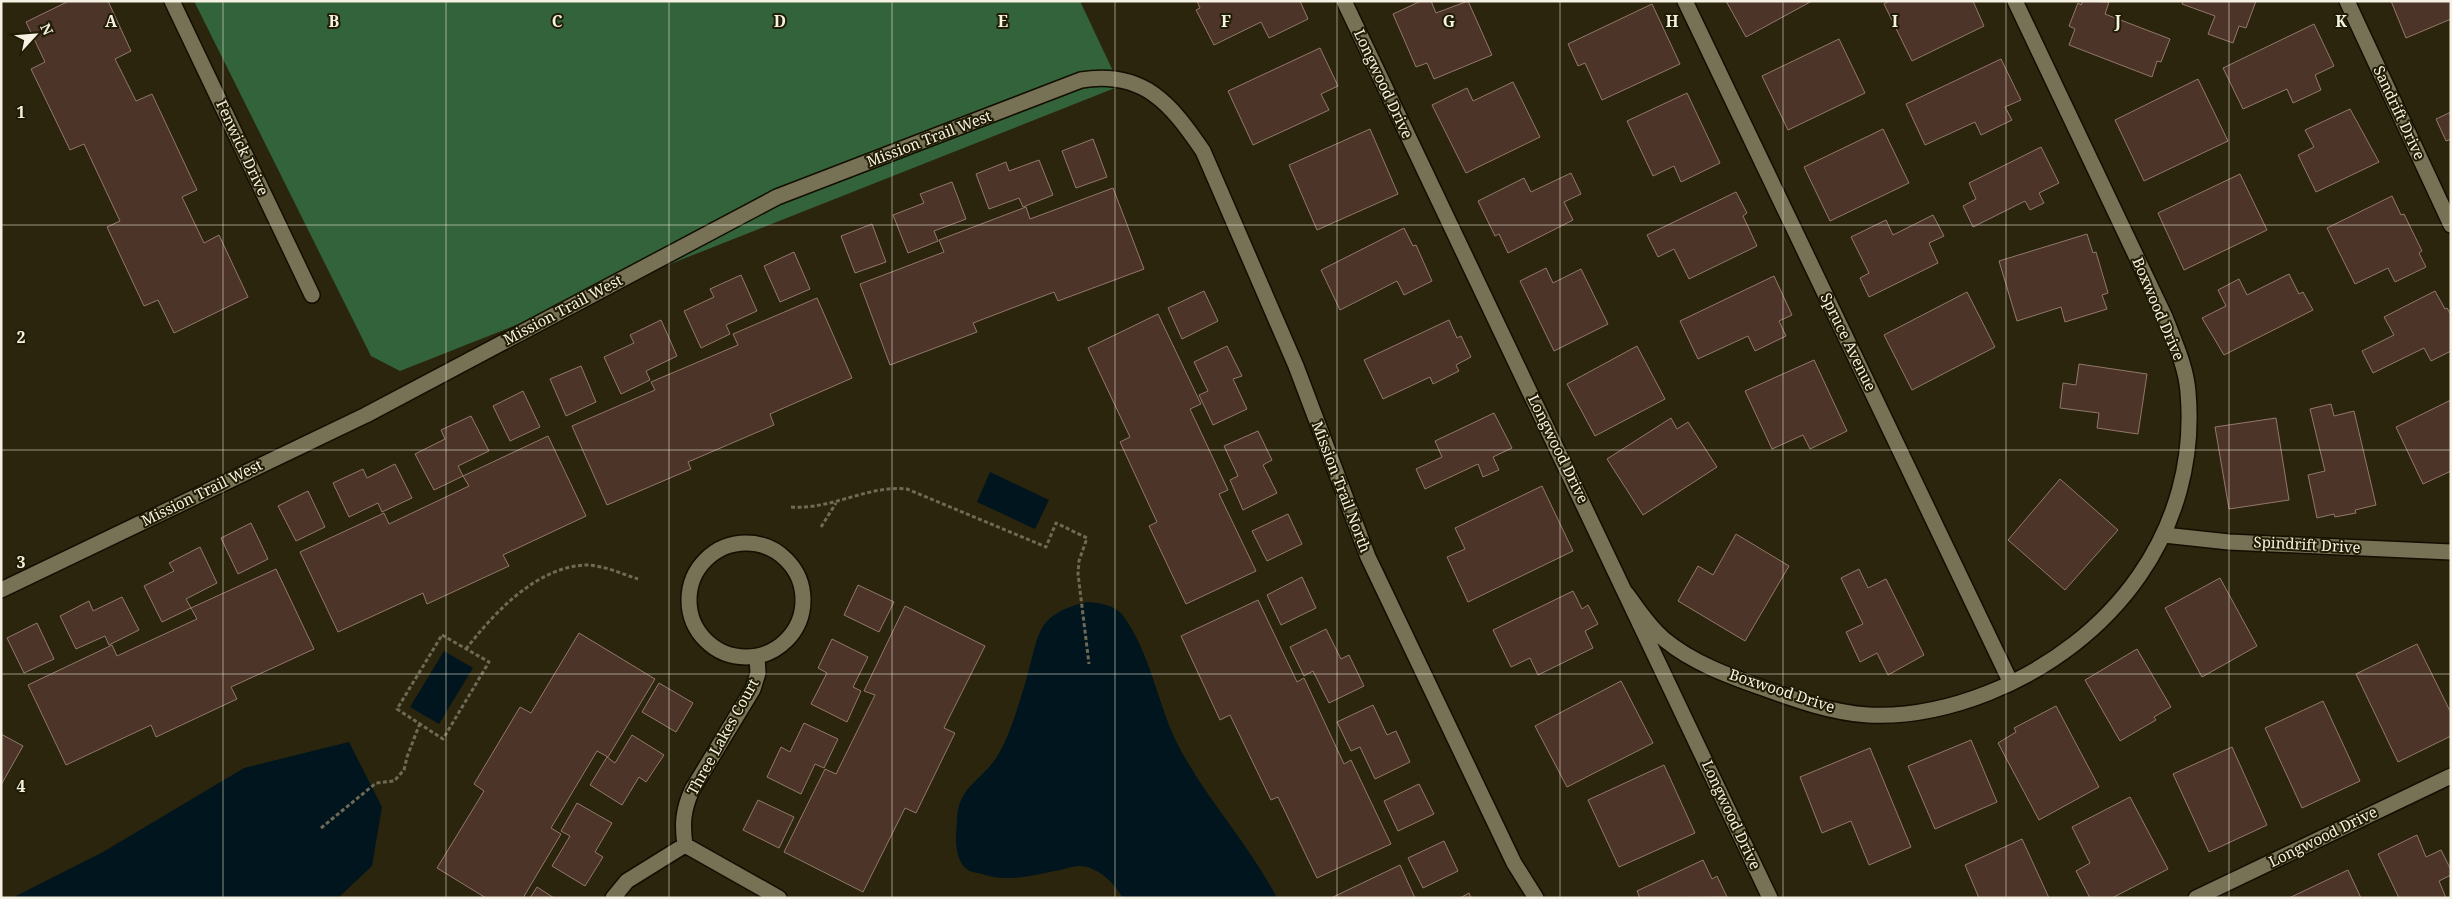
<svg xmlns="http://www.w3.org/2000/svg" width="2452" height="899" viewBox="0 0 2452 899" font-family="'Noto Serif',serif">
  <style>
    .forest { fill: #33633a }
    .water { fill: #00151d }
    .building { fill: #4c3429; stroke: #93776b }
    .lines { fill: none; stroke-linecap: round; stroke-linejoin: round }
    .street-casing { stroke: #130e00; stroke-width: 18 }
    .path { stroke: #6f6a55; stroke-width: 3; stroke-dasharray: 4 2.5; stroke-linecap: butt }
    .street { stroke: #777156; stroke-width: 15 }
    .grid { fill: none; stroke: #f5f2e3; stroke-width: 1; stroke-opacity: 0.55 }
    .labels { text-anchor: middle; stroke-width: 4; stroke-linejoin: round; paint-order: stroke }
    .street-label { font-size: 15px; fill: #f5f2e3; stroke: #211c04 }
    .grid-label { font-size: 16px; text-anchor: middle; font-weight: bold; fill: #f5f2e3; stroke: #211c04; stroke-width: 4; stroke-linejoin: round; paint-order: stroke }
  </style>
  <rect width="100%" height="100%" fill="#2b250d"/>
  <!-- forest -->
  <path class="forest" d="M194 1H1080L1120 86 400 371 371 356Z"/>
  <!-- water -->
  <path class="water" d="M990 472 1049 500 1035 529 977 502Z
    M1087 602C1101 603 1116 605 1124 617 1150 653 1157 701 1176 741 1204 797 1248 842 1277 898H1123C1114 883 1098 866 1079 866 1073 866 1066 869 1060 870 1033 875 1009 883 982 874 978 873 971 872 968 870 953 860 956 835 957 820 958 787 980 782 996 758 1010 736 1017 709 1025 684 1040 637 1032 615 1087 602Z
    M444 651 473 668 439 724 410 707Z
    M349 742 382 807 372 866 338 898H12L103 852 244 768Z"/>
  <!-- building -->
  <path class="building" d="M69 1H108L131 51 115 59 136 101 152 94 197 190 182 197 204 243 219 235 248 297 174 333 158 300 144 306 107 227 120 221 84 144 70 150 31 69 45 62 26 22Z
    M1197 1H1300L1308 19 1269 38 1261 22 1214 45 1196 10 1200 8Z
    M1421 1H1431L1436 13 1468 1 1492 55 1434 79 1427 63 1416 67 1393 14Z
    M1726 1H1812L1746 37Z
    M1889 1H1973L1984 26 1912 61 1884 4Z
    M2083 1 2109 2 2105 14 2170 39 2161 62 2157 61 2152 77 2069 45 2075 29 2069 26 2078 3 2081 5Z
    M2183 1H2256L2246 28 2239 26 2233 43 2208 34 2215 16 2182 4Z
    M2391 1H2451V19L2406 38Z
    M1652 4 1680 64 1602 100 1585 63 1578 66 1568 44Z
    M2314 24 2334 66 2315 75 2321 90 2293 103 2287 89 2243 109 2223 68Z
    M1839 39 1865 93 1788 130 1762 76Z
    M1320 48 1338 86 1321 94 1329 110 1253 145 1228 91Z
    M2001 59 2021 100 2005 107 2012 120 1981 135 1975 122 1925 145 1906 104Z
    M2198 79 2228 141 2144 181 2115 120Z
    M1513 82 1540 137 1466 173 1432 105 1467 88 1473 101Z
    M1687 93 1720 163 1681 182 1674 166 1653 176 1627 121Z
    M2350 109 2379 162 2316 192 2298 155 2314 147 2305 130Z
    M2451 112V139L2446 141 2436 119Z
    M1370 129 1398 194 1317 230 1289 165Z
    M1883 129 1909 183 1830 221 1804 167Z
    M1093 139 1107 177 1076 188 1062 151Z
    M2041 147 2059 183 2039 193 2044 203 2030 210 2025 201 1973 227 1963 206 1976 199 1969 183Z
    M1039 160 1053 195 1023 207 1019 198 989 209 976 174 1006 162 1009 171Z
    M1571 173 1581 194 1564 202 1573 220 1508 253 1499 234 1495 236 1478 201 1524 178 1531 192Z
    M2240 174 2267 230 2184 270 2158 213Z
    M952 182 966 219 934 231 938 241 908 253 893 215 924 203 920 194Z
    M1113 188 1144 269 1058 301 1054 292 973 323 977 332 890 365 860 284 944 252 939 240 1026 207 1030 219Z
    M1736 192 1747 213 1743 216 1757 246 1689 279 1674 249 1658 257 1647 235Z
    M2392 196 2401 215 2404 214 2422 251 2419 253 2426 267 2395 282 2388 268 2355 284 2327 228Z
    M1933 215 1944 236 1929 243 1938 263 1869 297 1860 278 1869 273 1851 237 1886 220 1893 235Z
    M872 224 886 262 855 273 841 236Z
    M1404 228 1413 246 1416 245 1432 281 1404 295 1397 281 1340 310 1321 270Z
    M2087 234 2093 253 2096 252 2108 293 2102 295 2107 309 2065 322 2061 307 2017 321 1999 261Z
    M794 252 810 289 780 302 764 266Z
    M1546 268 1553 283 1581 269 1608 324 1554 351 1520 281Z
    M2289 274 2299 294 2303 292 2313 310 2224 355 2202 318 2226 306 2218 290 2239 279 2247 295Z
    M741 275 757 311 726 325 730 334 701 348 684 311 714 297 710 289Z
    M1774 276 1792 315 1779 321 1786 336 1755 351 1748 336 1698 359 1680 321Z
    M1204 291 1218 321 1182 339 1168 308Z
    M2435 291 2445 309 2447 308 2451 315V351L2431 361 2424 348 2373 373 2362 351 2394 335 2384 317Z
    M1967 292 1995 347 1912 390 1884 335Z
    M817 298 852 378 770 414 774 425 688 462 691 469 607 505 572 426 655 390 651 382 738 345 733 334Z
    M1158 314 1201 404 1190 409 1228 490 1219 494 1256 571 1186 604 1149 526 1157 522 1120 442 1130 437 1088 348Z
    M661 320 677 356 646 371 650 380 621 394 604 357 634 343 630 335Z
    M1449 320 1457 338 1461 336 1471 357 1456 365 1459 371 1433 384 1430 377 1383 399 1364 360Z
    M1227 346 1242 376 1233 379 1247 409 1213 425 1199 395 1208 391 1194 362Z
    M1637 346 1665 399 1595 436 1567 384Z
    M1814 360 1847 431 1810 449 1803 435 1772 449 1745 391Z
    M2079 364 2147 374 2138 434 2097 428 2099 413 2060 408 2063 383 2076 385Z
    M581 366 596 402 566 416 550 379Z
    M523 391 540 427 510 441 493 406Z
    M2451 400V471L2423 484 2396 427Z
    M2331 404 2334 416 2354 411 2376 505 2355 510 2356 513 2335 517 2334 514 2317 518 2308 475 2325 471 2310 409Z
    M1494 413 1512 448 1493 457 1499 470 1483 477 1478 464 1425 489 1416 469 1442 457 1435 441Z
    M471 416 489 451 458 466 463 476 434 490 415 454 445 439 441 430Z
    M1671 418 1677 429 1688 422 1717 467 1643 515 1607 459Z
    M2276 418 2289 500 2229 509 2215 427Z
    M1258 431 1272 460 1263 465 1277 493 1243 510 1230 480 1238 476 1224 446Z
    M548 436 586 516 503 555 509 566 427 604 423 593 338 632 300 552 384 513 389 524 469 486 463 476Z
    M395 464 412 498 382 512 378 503 349 517 333 483 363 469 367 478Z
    M2060 479 2118 530 2065 590 2008 540Z
    M1542 486 1573 551 1468 602 1447 557 1465 549 1455 528Z
    M308 491 325 527 296 541 278 506Z
    M1288 514 1302 544 1267 561 1252 531Z
    M251 523 268 559 238 574 221 538Z
    M1736 534 1789 566 1745 641 1678 601 1698 566 1713 575Z
    M200 547 217 583 186 599 191 608 162 622 144 586 174 571 169 563Z
    M276 569 314 649 231 687 237 699 156 737 151 725 66 765 28 685 112 645 117 656 197 619 191 608Z
    M1859 569 1868 588 1886 579 1924 655 1888 675 1877 653 1860 662 1846 632 1863 624 1841 578Z
    M1302 577 1316 608 1281 625 1267 595Z
    M2220 578 2257 646 2202 677 2165 608Z
    M858 585 894 602 879 632 844 615Z
    M1573 591 1582 609 1588 605 1598 624 1585 631 1593 648 1538 675 1530 658 1511 667 1493 630Z
    M122 597 139 630 109 645 105 636 76 649 60 616 89 601 93 611Z
    M1258 600 1297 682 1304 678 1344 764 1351 760 1391 844 1317 878 1278 797 1271 800 1230 715 1220 720 1181 636Z
    M905 606 985 646 944 728 955 733 916 813 905 808 863 892 784 852 825 769 836 774 875 695 864 691Z
    M37 623 54 659 24 673 7 638Z
    M1326 629 1341 659 1349 655 1364 686 1329 703 1313 671 1304 676 1290 647Z
    M579 633 655 679 608 757 597 751 551 828 561 834 523 898H486L437 868 484 791 474 784 520 707 531 713Z
    M832 639 868 657 853 687 861 691 847 722 811 704 827 673 818 668Z
    M2417 644 2451 713V736L2398 762 2356 674Z
    M2137 649 2171 707 2154 717 2156 720 2120 741 2085 680Z
    M1621 681 1653 743 1567 787 1535 726Z
    M659 683 693 703 676 732 642 712Z
    M2323 701 2360 781 2302 808 2265 728Z
    M1373 705 1387 735 1396 731 1410 762 1375 779 1360 747 1351 751 1337 722Z
    M2056 706 2099 787 2039 820 1998 743 2016 732 2014 728Z
    M804 723 838 739 824 768 815 764 801 794 767 777 781 747 790 752Z
    M1 734 23 746 1 785Z
    M632 735 664 755 646 782 639 777 622 805 590 785 607 757 615 763Z
    M1971 740 1997 802 1935 829 1908 766Z
    M2232 747 2267 825 2209 852 2173 774Z
    M1870 748 1911 847 1869 865 1851 821 1822 833 1800 777Z
    M1664 765 1695 833 1619 867 1588 800Z
    M1419 784 1434 814 1398 831 1384 801Z
    M2130 797 2168 869 2112 898H2090L2076 871 2090 863 2072 827Z
    M758 800 794 817 779 848 743 830Z
    M577 803 612 823 595 852 603 857 585 886 552 866 570 836 561 831Z
    M2417 835 2426 857 2441 850 2451 870V875L2439 881 2446 898H2399L2378 854Z
    M2022 839 2049 898H1979L1965 865Z
    M1444 841 1458 871 1423 888 1408 858Z
    M1703 860 1712 879 1717 876 1727 897 1640 898 1637 891Z
    M1400 865 1415 898H1331Z
    M2348 870 2361 898H2289Z
    M537 887 554 898H530Z
    M1469 893 1471 898H1460Z"/>
  <g class="lines">
    <defs>
      <path id="street" d="M172 1 312 295
        M1344 1 1770 898
        M1685 1 2011 683
        M2347 1 2451 225
        M2164 535 2229 542 2451 552
        M689 600a57 57 0 1 1 114 0a57 57 0 1 1-114 0Z
        M1 590 366 415 777 197 1081 80C1144 70 1171 104 1203 151L1296 366 1368 557 1514 863 1536 898
        M1626 593C1638 609 1649 627 1665 640 1693 663 1729 676 1763 688 1796 700 1833 713 1868 715 1909 717 1950 708 1988 693 2113 643 2200 530 2188 392 2186 366 2174 341 2165 317L2015 1
        M685 845C682 824 683 810 692 790L753 689 758 673 757 657
        M613 898 627 881 685 845 779 898
        M2196 898 2451 776"/>
    </defs>
    <!-- street casing -->
    <use href="#street" class="street-casing"/>
    <!-- path -->
    <path class="path" d="M791 507C832 510 867 485 907 489L1046 547 1056 523 1087 538 1079 561 1078 574 1089 664
      M821 527 836 503
      M442 635 489 662 443 739 397 709Z
      M466 649C494 613 536 567 586 565 603 565 622 574 638 579
      M321 828 376 783 394 781 404 770 407 757 420 723"/>
    <!-- street -->
    <use href="#street" class="street"/>
  </g>
  <!-- grid -->
  <path class="grid" d="M223 1V898M446 1V898M669 1V898M892 1V898M1115 1V898M1337 1V898M1560 1V898M1783 1V898M2006 1V898M2229 1V898M1 225H2451M1 450H2451M1 674H2451"/>
  <g class="labels">
    <!-- street labels -->
    <g class="street-label">
      <text transform="translate(1383 84) rotate(65)" y="5">Longwood Drive</text>
      <text transform="translate(2399 113) rotate(65)" y="5">Sandrift Drive</text>
      <text transform="translate(929 139) rotate(-21)" y="5">Mission Trail West</text>
      <text transform="translate(242 148) rotate(65)" y="5">Fenwick Drive</text>
      <text transform="translate(2158 309) rotate(67)" y="5">Boxwood Drive</text>
      <text transform="translate(563 310) rotate(-28)" y="5">Mission Trail West</text>
      <text transform="translate(1848 342) rotate(64)" y="5">Spruce Avenue</text>
      <text transform="translate(1558 449) rotate(64)" y="5">Longwood Drive</text>
      <text transform="translate(1341 487) rotate(69)" y="5">Mission Trail North</text>
      <text transform="translate(202 493) rotate(-26)" y="5">Mission Trail West</text>
      <text transform="translate(2307 545) rotate(3)" y="5">Spindrift Drive</text>
      <text transform="translate(1782 691) rotate(18)" y="5">Boxwood Drive</text>
      <text transform="translate(723 737) rotate(-61)" y="5">Three Lakes Court</text>
      <text transform="translate(1731 815) rotate(65)" y="5">Longwood Drive</text>
      <text transform="translate(2323 837) rotate(-26)" y="5">Longwood Drive</text>
    </g>
  </g>
  <g class="grid-label">
    <text x="111" y="27">A</text>
    <text x="334" y="27">B</text>
    <text x="557" y="27">C</text>
    <text x="780" y="27">D</text>
    <text x="1003" y="27">E</text>
    <text x="1226" y="27">F</text>
    <text x="1449" y="27">G</text>
    <text x="1672" y="27">H</text>
    <text x="1895" y="27">I</text>
    <text x="2118" y="27">J</text>
    <text x="2341" y="27">K</text>
    <text x="21" y="118">1</text>
    <text x="21" y="343">2</text>
    <text x="21" y="568">3</text>
    <text x="21" y="792">4</text>
  </g>
  <!-- border -->
  <rect width="2452" height="899" fill="none" stroke="#f5f2e3" stroke-width="5"/>
  <!-- north arrow -->
  <g transform="translate(35 35) rotate(64)" stroke="#211c04" stroke-width="4" paint-order="stroke">
  <path d="M0-4L9 19L0 12L-9 19Z" fill="#f5f2e3"/>
  <text y="-8" font-size="14" font-weight="bold" text-anchor="middle" fill="#f5f2e3">N</text>
  </g>
</svg>
